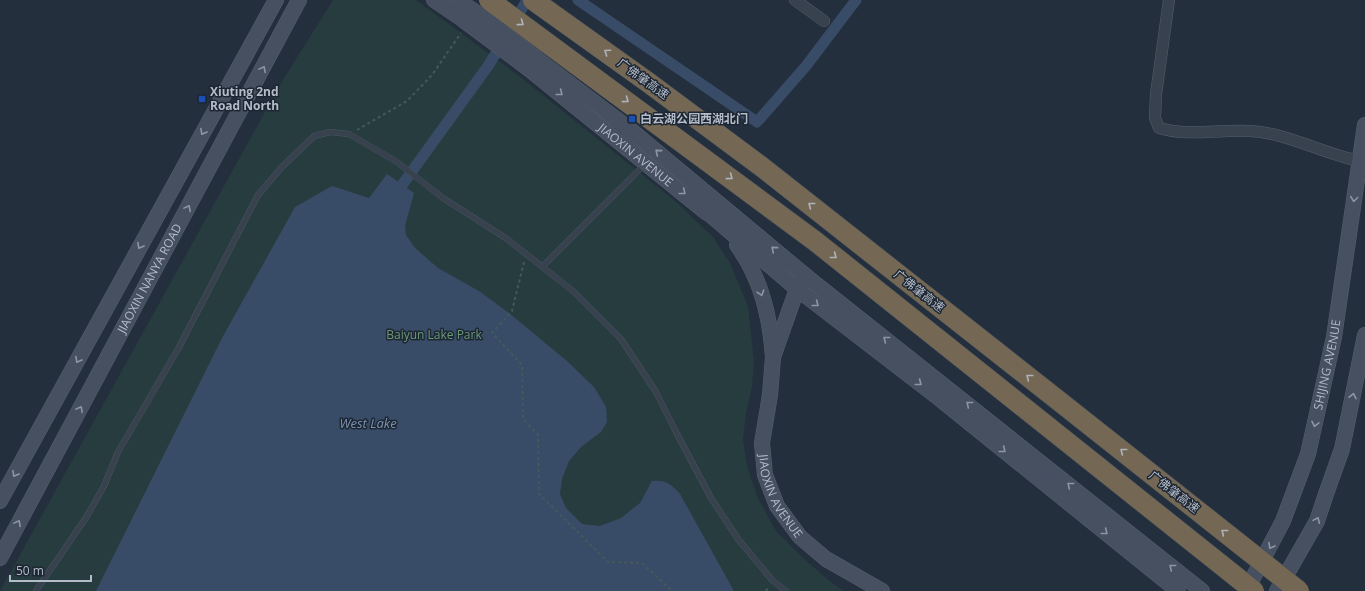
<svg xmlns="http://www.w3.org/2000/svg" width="1365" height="591" viewBox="0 0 1365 591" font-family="'Open Sans','Noto Sans SC',sans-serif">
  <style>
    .green { fill: #263c3f }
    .water { fill: #394c67 }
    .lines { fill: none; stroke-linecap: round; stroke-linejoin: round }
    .canal { stroke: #394c67; stroke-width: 11 }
    .lane-casing { stroke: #565f6c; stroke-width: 6 }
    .street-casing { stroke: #565f6c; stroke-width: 12 }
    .secondary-casing { stroke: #565f6c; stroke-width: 16 }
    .highway-casing { stroke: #434c59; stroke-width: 21 }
    .path { stroke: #44595c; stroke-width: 2; stroke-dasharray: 3 3; stroke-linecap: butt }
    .lane { stroke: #38414e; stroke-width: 5.5 }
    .street { stroke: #38414e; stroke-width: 11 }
    .secondary { stroke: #465061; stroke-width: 15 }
    .highway { stroke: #746855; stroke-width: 20 }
    .secondary-bridge-casing { stroke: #565f6c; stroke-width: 16; stroke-linecap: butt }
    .highway-bridge-casing { stroke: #434c59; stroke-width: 21; stroke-linecap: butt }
    .secondary-bridge { stroke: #465061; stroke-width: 15 }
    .highway-bridge { stroke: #746855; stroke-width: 20 }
    .oneway { stroke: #aeb4bd }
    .oneway2 { stroke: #8e96a5 }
    .transit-dot { fill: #1a4fb4; stroke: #1d2633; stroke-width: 1.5 }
    .labels { text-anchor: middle; stroke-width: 3; stroke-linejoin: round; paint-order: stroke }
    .street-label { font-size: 12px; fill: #b4bcc9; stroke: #1d2633 }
    .poi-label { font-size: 12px; font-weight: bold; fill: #b4bcc9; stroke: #1d2633; text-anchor: start }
    .park-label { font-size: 12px; fill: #6b9a76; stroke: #1d2633 }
    .water-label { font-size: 13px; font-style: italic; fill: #7c92b1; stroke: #1d2633 }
  </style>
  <rect width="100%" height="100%" fill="#242f3e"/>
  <!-- green -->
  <path class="green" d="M333 0H416L519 76 674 200 713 237 730 263 748 306 754 362 752 387 746 413 743 440 747 466 757 496 776 531 803 558 832 583 844 591H0L281 83Z"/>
  <!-- water -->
  <path class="water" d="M387 174 414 193 405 226 406 235 415 248 438 268 479 291 509 313 567 361 594 387 606 407 607 422 601 432 581 447 569 461 562 479 560 494 566 508 582 524 600 526 621 518 640 503 652 481C666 480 671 484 680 494L734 591H96L222 338 295 207 332 186 369 198Z"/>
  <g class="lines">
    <!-- canal -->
    <path class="canal" d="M578 0 757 122 806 66 856 0
      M513 24 527 0
      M402 185 488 66 503 42"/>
    <defs>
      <path id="lane" d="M543 266 645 164
        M36 591 87 516 104 486 118 452 178 349 258 195 282 167 314 136 330 132 349 134 397 162 443 198 507 239 573 291 621 339 656 392 676 432 711 498 738 539 772 580 786 591"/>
      <path id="street" d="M795 0 824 21
        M1169 0 1156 94 1155 118 1159 128C1189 137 1220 129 1250 131 1290 133 1326 156 1365 162"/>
      <g id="secondary">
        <path d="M434 0 462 19"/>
        <path d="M457 0 471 9"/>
        <path d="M536 58 627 127 807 277 1202 591"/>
        <path id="s1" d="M529 69 707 213"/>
        <path d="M700 206 797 289 940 399 1178 591"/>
        <path d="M737 245C761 278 770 316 773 357"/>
        <path id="s2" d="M802 282 797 289 773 357 770 395 762 443 765 475 777 506 800 537 826 559 882 591"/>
        <path d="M0 501 276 0"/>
        <path id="s3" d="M0 558 299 0"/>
        <path id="s4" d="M1246 591 1283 521 1308 454 1334 337 1365 125"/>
        <path d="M1277 591 1317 521 1326 494 1342 449 1365 335"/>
      </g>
      <path id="highway" d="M533 0 649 83 762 167 1059 401"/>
    </defs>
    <!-- lane casing -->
    <use href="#lane" class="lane-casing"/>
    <!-- street casing -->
    <use href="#street" class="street-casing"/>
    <!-- secondary casing -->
    <use href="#secondary" class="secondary-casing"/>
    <!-- highway casing -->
    <use href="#highway" class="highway-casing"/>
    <!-- path -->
    <path class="path" d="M357 130 407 101 432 75 461 33
      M524 262 512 311 492 333 522 365 523 419 538 435 539 494 608 562 642 563 672 591
      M766 591 769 586"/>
    <!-- lane -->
    <use href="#lane" class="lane"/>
    <!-- street -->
    <use href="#street" class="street"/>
    <!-- secondary -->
    <use href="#secondary" class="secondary"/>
    <!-- highway -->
    <use href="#highway" class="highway"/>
    <defs>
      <path id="secondary-bridge" d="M471 9 536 58
        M462 19 529 69"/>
      <path id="highway-bridge" d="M489 0 815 241 1254 591
        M1059 401 1299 591"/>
    </defs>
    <!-- secondary-bridge casing -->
    <use href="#secondary-bridge" class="secondary-bridge-casing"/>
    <!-- highway-bridge casing -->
    <use href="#highway-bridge" class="highway-bridge-casing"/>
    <!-- secondary-bridge -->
    <use href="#secondary-bridge" class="secondary-bridge"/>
    <!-- highway-bridge -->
    <use href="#highway-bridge" class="highway-bridge"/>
  </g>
  <!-- one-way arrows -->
  <defs><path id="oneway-chevron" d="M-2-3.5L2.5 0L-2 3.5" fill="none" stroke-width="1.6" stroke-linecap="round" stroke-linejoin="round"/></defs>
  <g class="oneway">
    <use href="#oneway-chevron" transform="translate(521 23) rotate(36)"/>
    <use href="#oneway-chevron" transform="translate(607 52) rotate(-145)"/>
    <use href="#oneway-chevron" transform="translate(626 100) rotate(36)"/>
    <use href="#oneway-chevron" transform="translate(730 177) rotate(37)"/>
    <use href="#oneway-chevron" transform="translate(811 205) rotate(-142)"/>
    <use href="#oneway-chevron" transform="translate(834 256) rotate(38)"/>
    <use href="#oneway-chevron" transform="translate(1029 377) rotate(-142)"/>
    <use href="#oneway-chevron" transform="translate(1123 451) rotate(-142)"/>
    <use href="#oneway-chevron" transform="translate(1224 532) rotate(-142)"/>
  </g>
  <g class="oneway2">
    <use href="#oneway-chevron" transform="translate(263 69) rotate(-62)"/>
    <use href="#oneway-chevron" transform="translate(560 93) rotate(38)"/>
    <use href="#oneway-chevron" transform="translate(203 132) rotate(119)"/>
    <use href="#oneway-chevron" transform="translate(658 152) rotate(-140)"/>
    <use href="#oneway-chevron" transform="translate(683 192) rotate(39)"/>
    <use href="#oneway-chevron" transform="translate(1354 199) rotate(98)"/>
    <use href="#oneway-chevron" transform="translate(188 208) rotate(-62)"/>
    <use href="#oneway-chevron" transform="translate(140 246) rotate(119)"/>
    <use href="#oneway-chevron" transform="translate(774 249) rotate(-140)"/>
    <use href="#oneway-chevron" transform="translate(761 293) rotate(73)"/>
    <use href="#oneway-chevron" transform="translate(816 304) rotate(38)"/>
    <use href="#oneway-chevron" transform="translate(886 339) rotate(-142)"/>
    <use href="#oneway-chevron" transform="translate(78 360) rotate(119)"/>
    <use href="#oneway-chevron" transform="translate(919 383) rotate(38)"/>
    <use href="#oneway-chevron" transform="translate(1353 396) rotate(-78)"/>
    <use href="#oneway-chevron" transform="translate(969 404) rotate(-141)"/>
    <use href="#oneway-chevron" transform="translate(80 409) rotate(-62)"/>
    <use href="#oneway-chevron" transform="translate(1315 424) rotate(102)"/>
    <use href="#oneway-chevron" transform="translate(1003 450) rotate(39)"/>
    <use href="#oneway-chevron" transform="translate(15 474) rotate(119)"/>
    <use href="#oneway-chevron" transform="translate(1070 485) rotate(-141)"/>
    <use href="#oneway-chevron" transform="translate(1317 520) rotate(-66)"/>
    <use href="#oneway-chevron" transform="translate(18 523) rotate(-62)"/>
    <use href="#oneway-chevron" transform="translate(1105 532) rotate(39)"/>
    <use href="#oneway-chevron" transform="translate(1271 546) rotate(119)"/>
    <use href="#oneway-chevron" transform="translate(1172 567) rotate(-141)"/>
  </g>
  <!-- markers -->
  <g class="transit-dot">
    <rect x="198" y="95" width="8" height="8" rx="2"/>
    <rect x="628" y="115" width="8" height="8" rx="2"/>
  </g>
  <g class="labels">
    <!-- street labels -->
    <g class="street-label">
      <text transform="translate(643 79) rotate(36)" y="4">广佛肇高速</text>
      <text dy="4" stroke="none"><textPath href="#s1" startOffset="137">JIAOXIN AVENUE</textPath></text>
      <text dy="4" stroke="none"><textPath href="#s3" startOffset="317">JIAOXIN NANYA ROAD</textPath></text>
      <text transform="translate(919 291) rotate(38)" y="4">广佛肇高速</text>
      <text dy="4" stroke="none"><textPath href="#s4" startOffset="242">SHIJING AVENUE</textPath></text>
      <text transform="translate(1174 492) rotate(38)" y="4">广佛肇高速</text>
      <text dy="4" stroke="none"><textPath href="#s2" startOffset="225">JIAOXIN AVENUE</textPath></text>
    </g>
    <!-- poi labels -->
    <g class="poi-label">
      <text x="210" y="96">Xiuting 2nd<tspan x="210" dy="14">Road North</tspan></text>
      <text x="640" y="123">白云湖公园西湖北门</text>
    </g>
    <!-- park labels -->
    <g class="park-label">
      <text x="434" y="339">Baiyun Lake Park</text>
    </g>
    <!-- water labels -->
    <g class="water-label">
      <text x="368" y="428">West Lake</text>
    </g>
  </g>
  <!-- scale -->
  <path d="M10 575v6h81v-6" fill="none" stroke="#b4bcc9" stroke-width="2"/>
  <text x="16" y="575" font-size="12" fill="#b4bcc9" stroke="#1d2633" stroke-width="3" paint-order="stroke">50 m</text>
</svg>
